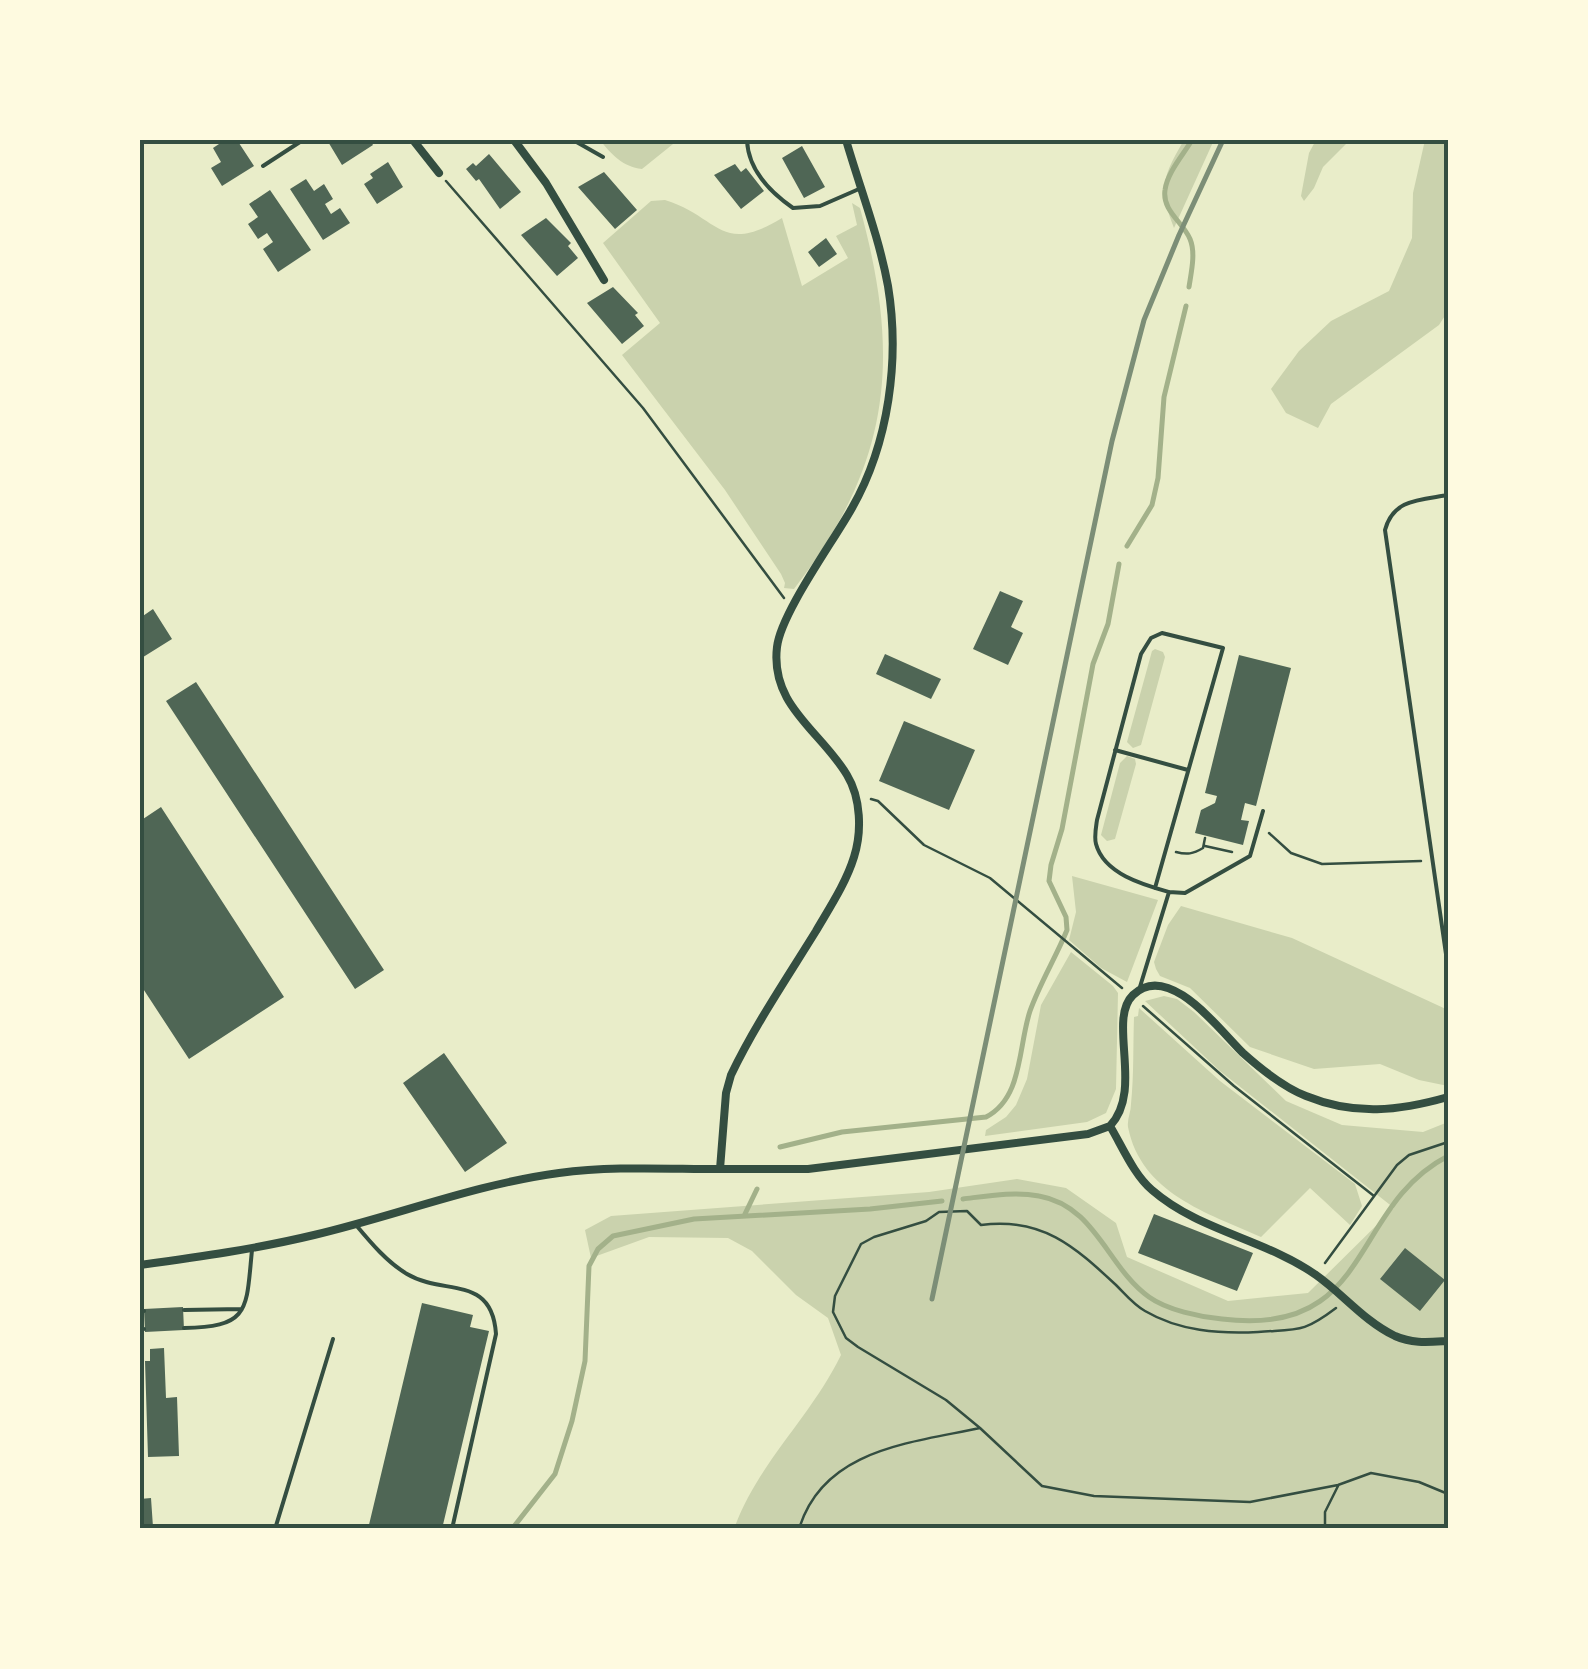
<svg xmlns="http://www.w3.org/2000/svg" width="1588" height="1669" viewBox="0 0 1588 1669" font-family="Raleway,sans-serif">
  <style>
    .green { fill: #cad2ad }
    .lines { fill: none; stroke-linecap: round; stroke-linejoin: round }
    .stream { stroke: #a3b18a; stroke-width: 5 }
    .building { fill: #4f6655 }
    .path { stroke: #344e41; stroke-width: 2.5 }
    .service { stroke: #344e41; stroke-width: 4 }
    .minor { stroke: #344e41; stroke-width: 8 }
    .rail { stroke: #7c8e77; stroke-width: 5 }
    .neatline { fill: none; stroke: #344e41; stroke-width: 4 }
  </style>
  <rect width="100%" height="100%" fill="#e9edc9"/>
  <!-- green -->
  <path class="green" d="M600 140H678L642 169C623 167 611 154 600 140Z
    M1184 140H1214L1174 228C1158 188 1163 176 1184 140Z
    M1316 140H1350L1323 167 1314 188 1304 201 1301 196 1309 153Z
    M1425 140H1448V162L1444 167 1448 179V311L1439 325 1331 404 1318 428 1286 413 1271 389 1299 351 1331 321 1389 291 1412 238 1413 193Z
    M665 200C718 216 720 256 782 218L802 286 848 258 836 236 857 225 852 203 860 208C901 358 892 462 794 589L784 588 785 583 781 574 725 490 622 355 660 323 603 243 651 201Z
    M1155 649 1163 652 1165 657 1141 745 1133 748 1127 742 1152 651Z
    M1127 756 1135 759 1136 764 1115 839 1107 841 1101 835 1120 763Z
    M1072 876 1158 900 1127 982 1101 968 1069 940 1076 912Z
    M1181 906 1292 938 1448 1010V1086L1419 1080 1380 1064 1314 1069 1250 1047 1190 988 1160 976 1156 969 1154 962 1168 925Z
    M1071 952 1113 986 1118 993 1116 1089 1106 1113 1087 1122 985 1136 986 1130 1006 1117 1016 1105 1027 1079 1041 1005Z
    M1164 996 1177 999 1194 1012 1286 1101 1342 1125 1423 1132 1448 1122V1529H734C757 1464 811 1417 841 1355L828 1318 796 1295 752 1251 728 1238 649 1237 591 1258 585 1230 611 1216 929 1192 1017 1179 1066 1188 1116 1223 1127 1257 1228 1301 1308 1293 1394 1208 1220 1071 1145 1001Z
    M1139 1008 1220 1081 1355 1184 1362 1206 1350 1225 1310 1188 1261 1237C1207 1213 1141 1193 1128 1127 1127 1119 1131 1112 1131 1104 1134 1075 1133 1046 1134 1017L1138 1016Z"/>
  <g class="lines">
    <!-- stream -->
    <path class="stream" d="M1189 287C1191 273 1196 253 1190 239 1183 222 1162 211 1165 190 1167 173 1183 155 1192 140
      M1127 546 1152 505 1158 478 1164 397 1186 306
      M780 1147 842 1132 986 1117C1023 1098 1018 1047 1030 1011 1040 983 1056 957 1067 930L1066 917 1049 881 1051 865 1062 829 1093 664 1108 624 1119 564
      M963 1199C987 1196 1014 1191 1039 1196 1096 1206 1107 1267 1149 1297 1167 1310 1200 1317 1222 1319 1374 1338 1349 1207 1448 1156
      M744 1216 757 1189
      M512 1529 555 1474 572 1421 585 1361 589 1266 598 1249 613 1236 694 1219 870 1209 942 1201"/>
  </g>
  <!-- building -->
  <path class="building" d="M225 140H237L254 166 222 186 211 168 221 162 213 148Z
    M327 140H370L373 145 342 165Z
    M802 146 825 187 804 198 782 158Z
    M489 154 521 192 500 209 479 179 476 181 466 169 473 163 476 166Z
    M388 162 403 187 377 204 364 184 373 178 370 174Z
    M735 164 741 172 746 168 764 191 741 209 714 175Z
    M604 172 637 210 615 229 578 187Z
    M306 179 314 191 324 184 333 199 325 204 331 214 340 208 350 223 323 240 290 189Z
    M270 190 311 250 278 272 263 249 273 242 267 233 258 239 248 224 258 217 249 204Z
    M546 218 571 243 568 246 578 258 557 276 521 235Z
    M826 238 837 254 819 267 808 252Z
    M613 287 638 313 635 315 644 326 622 344 587 303Z
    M1000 591 1023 601 1011 627 1023 633 1008 665 973 649Z
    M153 609 172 639 140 659V618Z
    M885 654 941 679 931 699 876 674Z
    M1239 655 1291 668 1256 806 1245 803 1241 820 1249 821 1243 845 1195 833 1201 810 1215 803 1217 796 1205 793Z
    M196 682 384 970 355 989 166 701Z
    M904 721 975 750 949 810 879 781Z
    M161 807 284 997 189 1059 140 984V821Z
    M444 1053 507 1143 465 1172 403 1083Z
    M1154 1214 1253 1253 1237 1291 1138 1253Z
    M1405 1248 1445 1280 1420 1311 1380 1279Z
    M422 1303 473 1315 470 1327 489 1331 442 1529H368Z
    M183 1307 184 1330 145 1332 144 1309Z
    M164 1348 166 1398 177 1397 179 1456 148 1457 145 1361H150V1349Z
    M151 1498 153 1527 140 1528V1499Z"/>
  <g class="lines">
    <!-- path -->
    <path class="path" d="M446 181 643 408 784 598
      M871 799 878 801 924 845 990 878 1122 988
      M1269 833 1291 853 1322 864 1421 861
      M1205 846 1232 852
      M1176 852C1187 855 1193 854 1203 848L1205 838
      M1143 1006 1234 1086 1374 1196
      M1325 1263 1397 1165 1409 1155 1448 1142
      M980 1428 946 1400 858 1347 846 1338 833 1312 835 1296 861 1244 874 1237 926 1221 939 1212 967 1211 981 1225C1042 1217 1074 1246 1116 1285 1125 1294 1134 1305 1145 1311 1179 1331 1219 1334 1258 1332 1299 1329 1303 1333 1336 1308
      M799 1529C823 1449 910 1443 980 1428L1042 1486 1094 1496 1250 1502 1338 1485 1371 1473 1419 1482 1448 1494
      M1325 1529V1512L1338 1486"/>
    <!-- service -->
    <path class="service" d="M573 140 603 157
      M747 140C748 169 770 192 793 208L820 206 859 189
      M263 166 303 140
      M1448 495C1420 500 1393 499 1385 530L1448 968
      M1115 750 1188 770
      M1155 888 1223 648 1162 633 1151 638 1141 654 1097 820C1096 827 1094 837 1096 844 1104 874 1144 885 1169 892
      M1139 990 1169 892 1185 893 1250 856 1263 811
      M356 1225C371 1243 387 1262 407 1274 444 1296 492 1274 496 1334L452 1529
      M184 1310 242 1309
      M140 1311H144
      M184 1328C251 1327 246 1309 252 1250
      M140 1329H144
      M275 1529 333 1339"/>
    <!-- minor -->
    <path class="minor" d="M413 140 439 173
      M514 140 546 183 604 280
      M1110 1126C1144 1090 1107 1020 1133 995 1169 960 1221 1032 1243 1053 1262 1070 1283 1087 1306 1096 1355 1116 1399 1111 1448 1097
      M720 1169H808L1088 1134 1110 1126C1122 1146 1134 1175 1152 1190 1199 1231 1265 1239 1316 1275 1343 1294 1364 1321 1395 1336 1413 1344 1429 1342 1448 1341
      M140 1265C198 1257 256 1249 314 1235 395 1216 476 1184 559 1173 612 1166 666 1169 720 1169L726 1093 731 1075C755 1025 787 978 816 931 830 907 846 883 854 857 862 832 861 798 847 775 821 731 770 706 777 647 781 613 833 542 852 508 889 443 900 359 888 286 879 237 860 188 846 140"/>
    <!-- rail -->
    <path class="rail" d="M932 1299 1112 441 1144 320 1179 235 1223 140"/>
  </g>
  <!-- border -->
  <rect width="1588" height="1669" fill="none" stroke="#fefae0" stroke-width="285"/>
  <rect x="142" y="142" width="1304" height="1384" class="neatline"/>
</svg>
